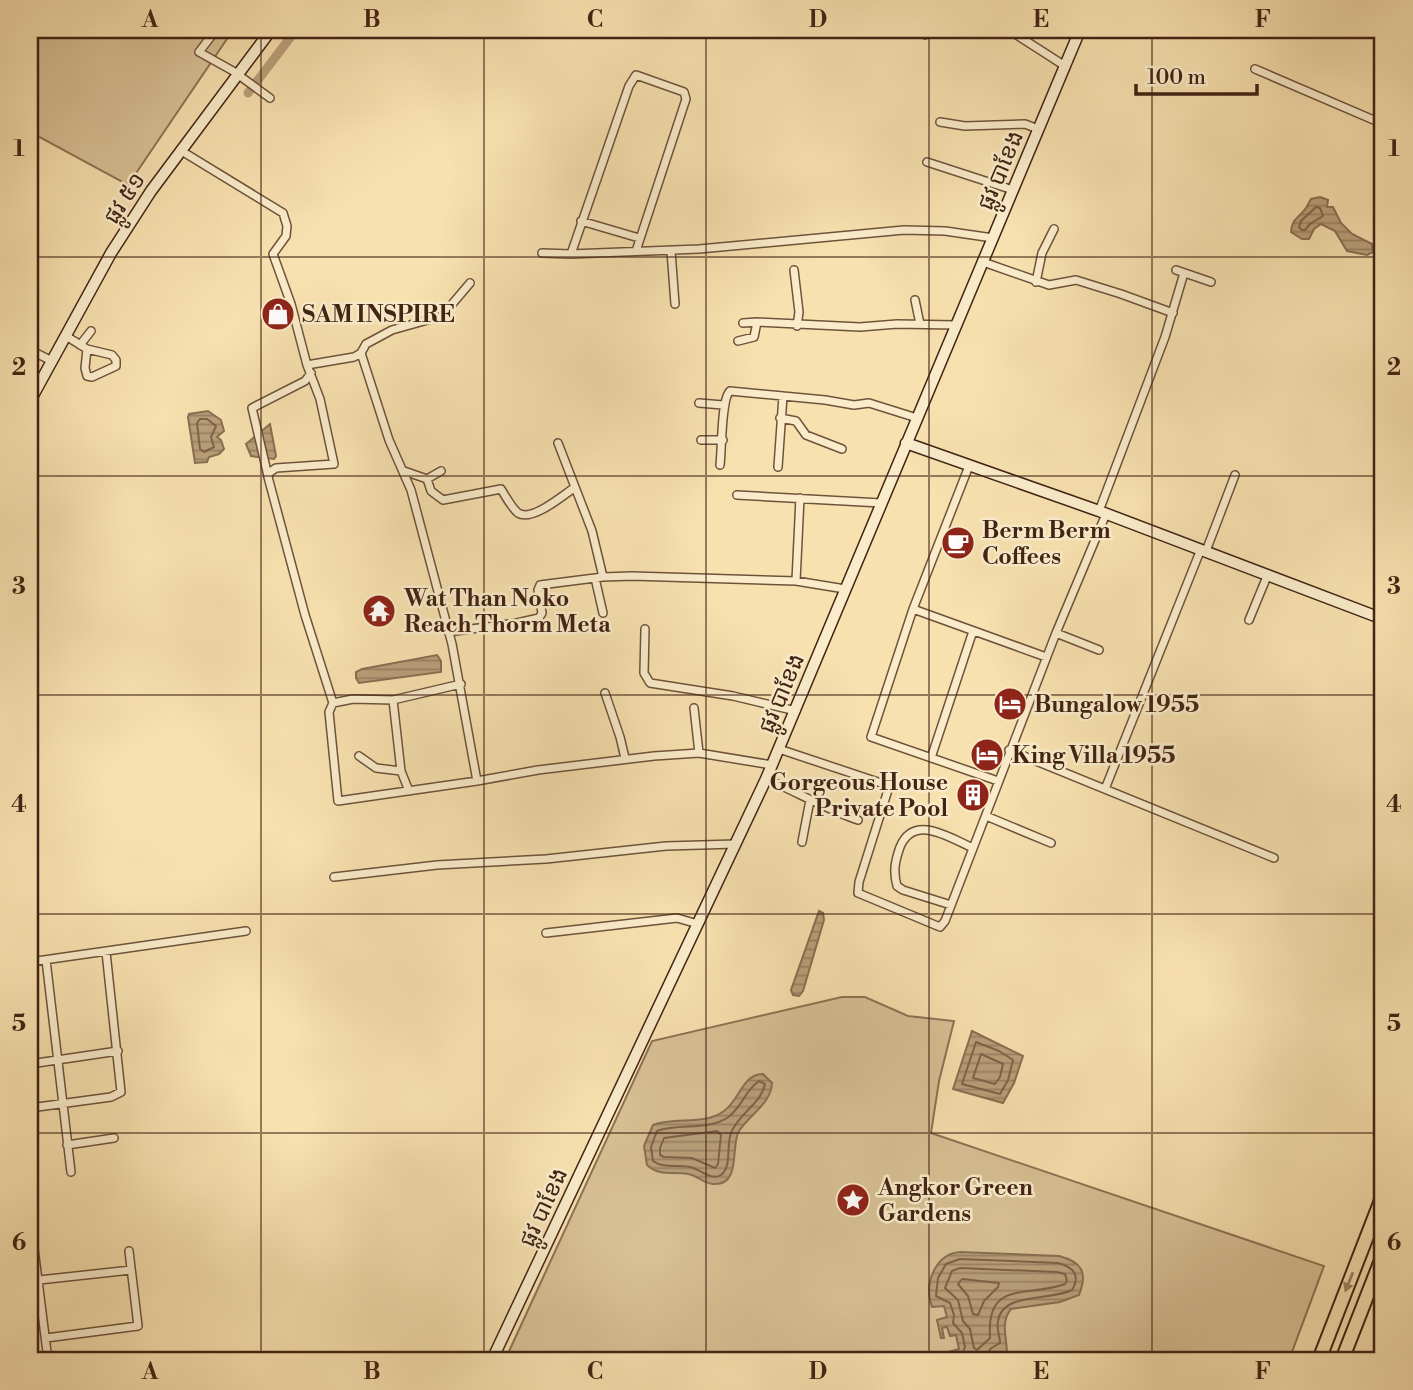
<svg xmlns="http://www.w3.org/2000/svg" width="1413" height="1390" viewBox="0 0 1413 1390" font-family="'Libre Bodoni','Noto Sans Khmer',serif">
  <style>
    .green { fill: #d8c195; stroke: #8d7254; stroke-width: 2 }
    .water { fill: url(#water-rules); stroke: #896e51; stroke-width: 2 }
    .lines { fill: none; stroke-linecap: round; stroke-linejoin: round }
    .shore { stroke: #7e6247; stroke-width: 2 }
    .canal { stroke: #b9a07a; stroke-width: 9 }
    .street-casing { stroke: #6f523b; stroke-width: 10 }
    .secondary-casing { stroke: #422314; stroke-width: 13 }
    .highway-casing { stroke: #422314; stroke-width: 16 }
    .street { stroke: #faeccb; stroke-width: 7 }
    .secondary { stroke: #faeccb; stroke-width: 10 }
    .highway { stroke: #f7e1af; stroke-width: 12 }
    .oneway { fill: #9c8262 }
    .grid { fill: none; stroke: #422314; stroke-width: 2; stroke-opacity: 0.55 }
    .labels { text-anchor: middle; stroke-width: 5; stroke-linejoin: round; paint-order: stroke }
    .street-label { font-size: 23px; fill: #422314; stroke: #faeccb }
    .poi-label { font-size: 23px; font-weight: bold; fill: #422314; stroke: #faeccb; text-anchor: start }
    .neatline { fill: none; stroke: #422314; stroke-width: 2.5 }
    .grid-label { font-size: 23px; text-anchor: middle; font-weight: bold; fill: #422314 }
  </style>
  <defs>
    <pattern id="water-rules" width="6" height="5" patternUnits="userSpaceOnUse" patternTransform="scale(1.75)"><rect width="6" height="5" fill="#b9a07a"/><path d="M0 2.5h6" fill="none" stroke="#988263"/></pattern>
  </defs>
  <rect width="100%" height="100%" fill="#f7e1af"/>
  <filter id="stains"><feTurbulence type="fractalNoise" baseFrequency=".00286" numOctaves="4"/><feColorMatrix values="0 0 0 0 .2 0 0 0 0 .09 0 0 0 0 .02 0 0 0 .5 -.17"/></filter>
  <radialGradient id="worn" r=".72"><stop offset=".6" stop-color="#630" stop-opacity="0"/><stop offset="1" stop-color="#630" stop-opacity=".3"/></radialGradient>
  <!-- green -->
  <path class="green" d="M30 30H233L128 185 30 132Z
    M842 997H865L908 1016 954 1021 939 1081 931 1133 1324 1266 1289 1360H505L652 1041Z"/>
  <!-- water -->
  <path class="water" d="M1320 197 1328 200 1327 207H1333L1341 223 1352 234 1372 244 1373 252 1367 255 1347 251 1335 231 1321 224 1314 229 1309 239H1302L1291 232C1292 218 1299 218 1306 208 1308 205 1309 202 1311 199Z
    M208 411 221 420 224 431 217 437 221 440 224 449 219 454 209 457 207 462 195 463 188 417 189 414Z
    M270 424 276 456 274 459 251 456 246 444Z
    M437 655 441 661V672L359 683 356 678V672L362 669Z
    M819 911 823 913 824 920 803 991 799 996 793 995 791 990Z
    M972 1031 1023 1056 1014 1083 1003 1103 953 1089Z
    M763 1074 772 1083C771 1104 750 1114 739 1131 730 1146 742 1186 713 1184 704 1184 697 1175 688 1174 673 1171 660 1177 647 1165L644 1146 653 1125C675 1116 704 1126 724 1111 740 1100 742 1074 763 1074Z
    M960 1252 1059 1256C1082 1262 1088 1272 1079 1295L1060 1302 1011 1309C1000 1322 1007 1338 1007 1354L996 1352 994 1360H955L951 1356 949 1358 948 1352 959 1349 956 1335 950 1336 947 1327 942 1328 944 1338H941L937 1320 947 1317 944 1306 932 1307C923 1285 935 1254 960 1252Z"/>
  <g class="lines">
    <!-- shore -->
    <path class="shore" d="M1316 207 1320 208 1323 216 1310 224 1305 230H1302L1299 227 1301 221Z
      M200 419H207L216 426 211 437 214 447 204 452 200 449 197 423Z
      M976 1042 999 1051 1013 1060 1008 1080 1000 1094 962 1084Z
      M981 1054 1003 1064 1000 1077 995 1084 973 1078Z
      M759 1081 765 1084C761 1104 738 1114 731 1133 726 1145 732 1167 721 1175 711 1181 700 1169 690 1167 677 1164 664 1169 653 1161L651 1147 657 1131C680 1123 706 1131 727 1118 742 1108 745 1090 759 1081Z
      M717 1131 721 1135 718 1164 715 1168 692 1158 664 1157 660 1155V1148L664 1138Z
      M960 1268 1057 1272 1065 1274 1067 1281 1065 1284C1027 1298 986 1279 990 1338L977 1350 974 1348 970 1329 963 1321 958 1300 945 1288 952 1271Z
      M962 1279 999 1283 998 1287 984 1301 978 1315 973 1314 968 1296 958 1284Z
      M960 1360 965 1347 962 1333 953 1323 954 1315 950 1303 936 1296 938 1278 946 1264 960 1259 1058 1263C1073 1267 1081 1275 1072 1290 1050 1301 1002 1292 998 1321 996 1328 1000 1336 1000 1343L990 1349 988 1360"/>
    <!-- canal -->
    <path class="canal" d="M248 93 296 30"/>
    <defs>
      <path id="street" d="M216 30 199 52 233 71 270 98
        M1009 30 1065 66
        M1376 30 1383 33
        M925 35 930 30
        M1255 69 1383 124
        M940 122 965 126 1025 124 1038 129
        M180 150 283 213 287 226 286 236 273 254 291 304 307 365 354 357 361 353 366 344 392 330 442 316 470 283
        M927 162 1013 190
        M581 221 639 238
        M671 251 675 304
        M542 253 571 254 699 249 904 230 945 231 993 238
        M571 254 629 86 636 75 684 92 686 99 636 251
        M983 262 1049 285 1076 280 1121 294 1173 313
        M794 270 799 312 797 326
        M1176 270 1211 282
        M1036 282 1042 253 1054 229
        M915 300 920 324
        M743 323 757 322 860 327 897 324 956 325
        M66 336 87 349 112 355 116 360V366L92 377 87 376 85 368 87 349
        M738 341 754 337 757 322
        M80 345 91 331
        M361 353 389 440 411 490 452 644 477 781
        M30 364 38 354 52 361
        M307 365 320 399 334 464 276 468 270 472 268 477 305 615 333 703 329 712 338 801 477 781 538 770 654 756 699 753 772 765
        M699 403 723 405
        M780 418 796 421 806 435 842 449
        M701 440H723
        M558 443 592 531 603 577
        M720 465C722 449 721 399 730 391L825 400 854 405 869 403 917 418
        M969 466 913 609 871 737 998 781
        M778 467 783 396
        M404 471 427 479 441 471
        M268 476 252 408 305 381 311 373
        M427 479 431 491 443 500 501 489C506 497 511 507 518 513 532 522 562 496 574 488
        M737 495 881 503
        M1099 511 1165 337 1184 273
        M1206 551 1235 475
        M595 578 603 613
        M796 581 800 498
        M913 609 1046 657
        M1249 620 1268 574
        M645 629 644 673 650 683 733 696 796 711
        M448 632 517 623 539 618 542 613 538 590 540 585 603 577 632 576 796 581 845 589
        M1056 633 1099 650
        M605 693 620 737 625 758
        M393 700 401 771 409 791
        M333 703 353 699 393 700 461 684
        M694 708 699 753
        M779 749 887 785 888 790 859 882 858 893 940 927 945 921 1056 633 1106 514
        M1009 750 1274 858
        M359 756 376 768 401 771
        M931 758 973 631
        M766 779C797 792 826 809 858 820
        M1105 789 1201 549
        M986 816 1051 843
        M802 842 810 800
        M334 877 437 865 546 859 666 846 736 844
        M951 905 903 890 897 886C893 871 895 861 900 847 914 813 950 838 973 848
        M546 933 677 918 698 924
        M46 960 71 1172
        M30 962 246 931
        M30 1064 118 1051
        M30 1108 111 1097 121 1092 106 952
        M67 1145 114 1138
        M30 1217 48 1360
        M30 1281 131 1270
        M46 1338 138 1326 129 1251"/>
      <path id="secondary" d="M30 401 111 253 151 191 271 30
        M906 443 1099 511 1383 619
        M492 1360 766 779 1080 30"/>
      <path id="highway" d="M1319 1360 1383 1195
        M1342 1360 1383 1255"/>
    </defs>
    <!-- street casing -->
    <use href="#street" class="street-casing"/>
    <!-- secondary casing -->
    <use href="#secondary" class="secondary-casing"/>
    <!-- highway casing -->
    <use href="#highway" class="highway-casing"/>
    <!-- street -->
    <use href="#street" class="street"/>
    <!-- secondary -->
    <use href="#secondary" class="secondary"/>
    <!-- highway -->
    <use href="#highway" class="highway"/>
  </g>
  <!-- one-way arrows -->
  <defs><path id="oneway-solid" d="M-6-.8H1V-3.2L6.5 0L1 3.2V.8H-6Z" transform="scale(1.75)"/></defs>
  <use class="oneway" href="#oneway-solid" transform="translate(1349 1282) rotate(112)"/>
  <!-- grid -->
  <path class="grid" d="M261 30V1360M484 30V1360M706 30V1360M929 30V1360M1152 30V1360M30 257H1383M30 476H1383M30 695H1383M30 914H1383M30 1133H1383"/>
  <!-- icons -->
  <defs>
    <symbol id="shop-disc" viewBox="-11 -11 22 22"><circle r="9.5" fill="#8f2418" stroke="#faeccb"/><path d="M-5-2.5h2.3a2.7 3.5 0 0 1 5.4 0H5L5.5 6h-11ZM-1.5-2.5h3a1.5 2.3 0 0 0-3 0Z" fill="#fff"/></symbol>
    <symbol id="cafe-disc" viewBox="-11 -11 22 22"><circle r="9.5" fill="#8f2418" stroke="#faeccb"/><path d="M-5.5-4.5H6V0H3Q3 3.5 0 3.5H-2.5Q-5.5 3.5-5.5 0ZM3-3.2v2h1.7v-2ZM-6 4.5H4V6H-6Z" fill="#fff"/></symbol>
    <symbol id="temple-disc" viewBox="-11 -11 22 22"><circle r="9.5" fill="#8f2418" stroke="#faeccb"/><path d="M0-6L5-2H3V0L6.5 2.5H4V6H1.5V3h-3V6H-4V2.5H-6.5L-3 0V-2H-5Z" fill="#fff"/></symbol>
    <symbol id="hotel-disc" viewBox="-11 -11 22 22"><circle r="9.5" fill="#8f2418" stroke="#faeccb"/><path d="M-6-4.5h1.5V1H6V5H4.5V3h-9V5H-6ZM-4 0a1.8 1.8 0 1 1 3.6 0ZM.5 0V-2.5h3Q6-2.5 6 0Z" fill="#fff"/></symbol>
    <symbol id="building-disc" viewBox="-11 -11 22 22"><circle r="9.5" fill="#8f2418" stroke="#faeccb"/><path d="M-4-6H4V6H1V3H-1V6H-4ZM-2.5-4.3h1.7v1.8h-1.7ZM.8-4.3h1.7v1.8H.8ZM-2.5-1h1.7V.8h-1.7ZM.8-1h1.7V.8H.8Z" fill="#fff"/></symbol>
    <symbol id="sight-disc" viewBox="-11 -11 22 22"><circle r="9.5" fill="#8f2418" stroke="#faeccb"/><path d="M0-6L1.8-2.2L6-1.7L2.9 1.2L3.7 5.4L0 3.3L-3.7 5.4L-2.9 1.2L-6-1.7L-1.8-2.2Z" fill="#fff"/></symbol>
  </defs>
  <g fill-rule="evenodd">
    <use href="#shop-disc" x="259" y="295" width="38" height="38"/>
    <use href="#cafe-disc" x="939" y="524" width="38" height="38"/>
    <use href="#temple-disc" x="360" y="592" width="38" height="38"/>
    <use href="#hotel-disc" x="991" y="685" width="38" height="38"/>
    <use href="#hotel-disc" x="968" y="736" width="38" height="38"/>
    <use href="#building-disc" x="954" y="776" width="38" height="38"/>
    <use href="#sight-disc" x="834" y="1181" width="38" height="38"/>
  </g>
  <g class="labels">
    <!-- street labels -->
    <g class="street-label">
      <text transform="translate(1000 170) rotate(-67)" y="8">ផ្លូវ បាខែង</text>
      <text transform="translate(124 198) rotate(-57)" y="8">ផ្លូវ ៥១</text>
      <text transform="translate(781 693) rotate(-67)" y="8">ផ្លូវ បាខែង</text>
      <text transform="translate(543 1207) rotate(-65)" y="8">ផ្លូវ បាខែង</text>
    </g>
    <!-- poi labels -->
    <g class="poi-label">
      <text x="302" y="322">SAM INSPIRE</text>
      <text x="982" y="538">Berm Berm<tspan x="982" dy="26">Coffees</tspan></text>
      <text x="404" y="606">Wat Than Noko<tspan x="404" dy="26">Reach Thorm Meta</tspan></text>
      <text x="1034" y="712">Bungalow 1955</text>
      <text x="1012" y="763">King Villa 1955</text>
      <text x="948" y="790" text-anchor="end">Gorgeous House<tspan x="948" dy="26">Private Pool</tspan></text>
      <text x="878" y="1195">Angkor Green<tspan x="878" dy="26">Gardens</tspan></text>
    </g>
  </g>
  <!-- margin -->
  <rect width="1413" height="1390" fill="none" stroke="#f7e1af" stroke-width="77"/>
  <!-- scale -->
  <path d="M1136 84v10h121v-10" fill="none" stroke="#422314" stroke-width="3.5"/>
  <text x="1147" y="84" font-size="21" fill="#422314" stroke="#faeccb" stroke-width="5" paint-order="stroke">100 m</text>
  <rect x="38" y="38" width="1336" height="1314" class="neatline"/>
  <g class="grid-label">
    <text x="150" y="27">A</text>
    <text x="372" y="27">B</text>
    <text x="595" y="27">C</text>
    <text x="818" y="27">D</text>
    <text x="1041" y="27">E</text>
    <text x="1263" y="27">F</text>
    <text x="19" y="156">1</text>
    <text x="1394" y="156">1</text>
    <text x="19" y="375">2</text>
    <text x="1394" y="375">2</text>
    <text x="19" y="594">3</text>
    <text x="1394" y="594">3</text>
    <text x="19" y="812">4</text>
    <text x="1394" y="812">4</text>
    <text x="19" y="1031">5</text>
    <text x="1394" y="1031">5</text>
    <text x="19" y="1250">6</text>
    <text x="1394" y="1250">6</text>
    <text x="150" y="1379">A</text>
    <text x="372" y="1379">B</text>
    <text x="595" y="1379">C</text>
    <text x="818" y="1379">D</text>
    <text x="1041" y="1379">E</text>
    <text x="1263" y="1379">F</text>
  </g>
  <rect width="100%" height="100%" filter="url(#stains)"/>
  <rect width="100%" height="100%" fill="url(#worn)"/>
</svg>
